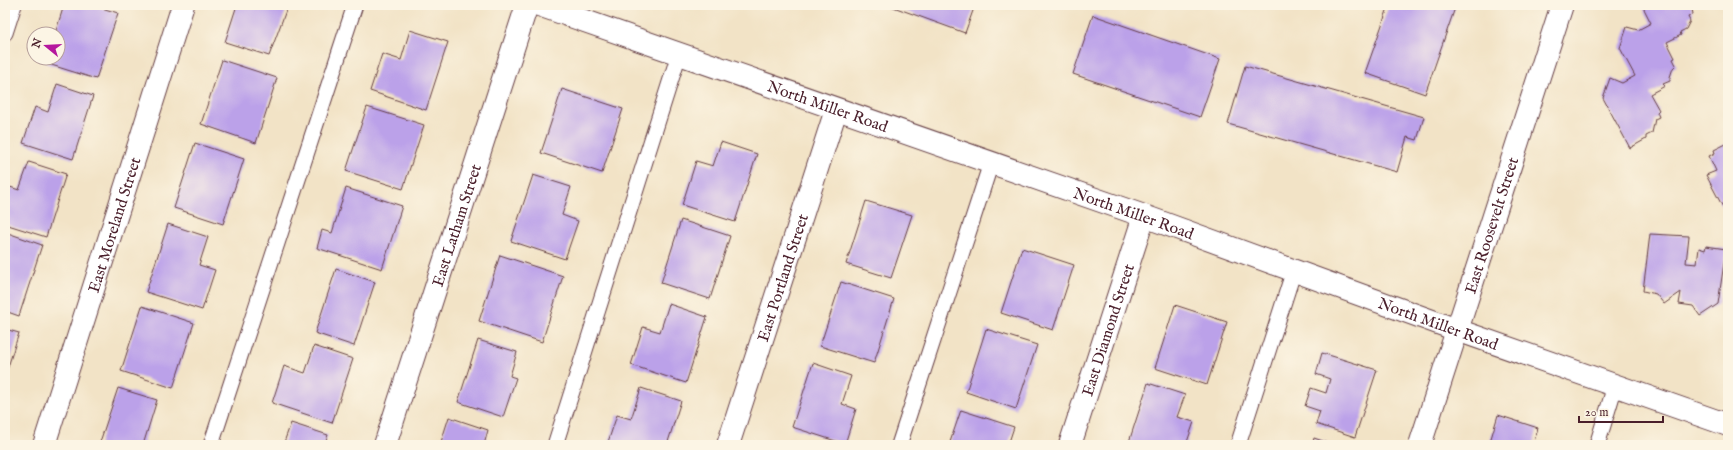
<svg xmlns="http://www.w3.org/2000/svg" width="1733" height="450" viewBox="0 0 1733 450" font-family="'IM FELL English',serif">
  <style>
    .building { fill: #bba1e9 }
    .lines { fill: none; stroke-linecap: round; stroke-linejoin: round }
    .service-casing { stroke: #633c42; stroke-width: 17 }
    .minor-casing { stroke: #633c42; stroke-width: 24 }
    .tertiary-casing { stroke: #633c42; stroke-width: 24 }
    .service { stroke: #fff; stroke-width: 15 }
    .minor { stroke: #fff; stroke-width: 22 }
    .tertiary { stroke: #fff; stroke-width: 22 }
    .labels { text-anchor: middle; stroke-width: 3.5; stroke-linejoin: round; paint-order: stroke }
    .street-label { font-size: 16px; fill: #4a1f2b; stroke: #fcf5e5 }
  </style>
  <rect width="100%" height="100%" fill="#fcf5e5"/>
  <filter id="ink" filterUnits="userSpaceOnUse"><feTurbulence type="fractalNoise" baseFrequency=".025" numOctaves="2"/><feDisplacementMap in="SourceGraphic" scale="8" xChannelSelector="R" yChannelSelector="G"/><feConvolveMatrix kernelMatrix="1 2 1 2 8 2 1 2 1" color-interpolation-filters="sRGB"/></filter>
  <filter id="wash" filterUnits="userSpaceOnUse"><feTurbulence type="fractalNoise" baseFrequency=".012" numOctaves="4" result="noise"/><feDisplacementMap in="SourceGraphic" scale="16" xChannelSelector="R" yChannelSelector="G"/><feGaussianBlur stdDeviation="0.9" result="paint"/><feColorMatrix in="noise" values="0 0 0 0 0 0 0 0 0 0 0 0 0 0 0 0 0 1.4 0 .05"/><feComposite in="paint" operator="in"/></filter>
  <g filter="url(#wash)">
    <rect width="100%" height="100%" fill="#f2e3c6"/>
    <g id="blocks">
      <!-- building -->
      <path class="building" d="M64 5H92L118 13 96 79 45 63 47 58H58V34H55Z
        M237 5H288L269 56 225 42Z
        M888 5H975L965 33Z
        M1389 5H1456L1425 94 1365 73Z
        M1642 5H1691L1693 14 1688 17 1690 21 1686 29 1680 32 1681 35 1667 42 1675 58 1673 59 1676 65 1673 68 1670 77V81L1663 84 1665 86 1650 94 1659 110 1657 112 1659 117 1655 119 1652 133 1646 136V139L1630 148 1603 98 1610 78 1622 83 1635 76 1620 48 1627 27 1638 30 1651 23Z
        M1093 15 1220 59 1200 117 1073 74Z
        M410 30 448 42 426 110 370 91 382 54 401 60Z
        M222 60 277 78 256 143 201 124Z
        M1245 66 1424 117 1417 140 1407 137 1397 172 1228 124Z
        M57 84 93 96 73 159 23 143 35 107 48 112Z
        M562 89 623 109 602 173 541 153Z
        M367 107 424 125 403 189 346 171Z
        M721 142 757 154 735 222 682 205 696 161 713 166Z
        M195 143 244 159 223 224 174 208Z
        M1728 143V212L1726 213 1706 175 1716 171 1709 156 1715 153 1714 150Z
        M29 162 66 174 46 237 5 224V201L10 187 19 190Z
        M533 175 571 187 562 215 578 221 565 259 511 241Z
        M346 188 402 206 382 269 317 248 322 230 332 233Z
        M866 201 912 215 891 278 846 264Z
        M681 220 730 236 710 299 661 283Z
        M168 224 208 237 199 265 215 270 202 310 146 292Z
        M5 232 42 245 19 316 5 311Z
        M1650 234 1689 236 1686 263 1697 264 1699 248 1705 250 1706 246 1726 249 1718 304 1700 316 1693 306 1679 304 1681 292 1664 304 1656 294 1643 291Z
        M1022 248 1074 265 1053 330 1001 313Z
        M500 255 563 276 542 342 479 321Z
        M336 269 375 282 354 346 315 333Z
        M841 282 894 299 874 363 820 346Z
        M669 304 707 317 686 383 631 365 643 327 660 332Z
        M1175 305 1227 322 1207 385 1155 368Z
        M142 306 194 323 173 388 121 371Z
        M5 329 19 333 5 376Z
        M986 329 1037 345 1016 409 966 392Z
        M478 340 517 352 510 376 516 378 503 417 458 402Z
        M314 346 353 359 332 423 272 403 284 366 305 373Z
        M1322 353 1377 370 1355 437 1316 424 1320 411 1305 406 1311 388 1326 393 1330 379 1316 374Z
        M813 363 851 376 842 404 856 409 845 444 792 427Z
        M1148 383 1185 395 1177 417 1194 422 1186 445H1128Z
        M118 388 157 400 143 445H99Z
        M641 388 681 401 667 445H607L617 415 631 419Z
        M961 410 1014 427 1008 445H949Z
        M1498 415 1538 428 1533 445H1489Z
        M449 417 488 430 484 445H440Z
        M291 423 328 435 324 445H283Z
        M1314 438 1334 445H1312Z"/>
    </g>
  </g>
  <g filter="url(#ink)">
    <use href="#blocks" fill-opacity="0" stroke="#633c42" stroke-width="1"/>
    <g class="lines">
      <defs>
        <path id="service" d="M5 33 14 5
          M211 445 355 5
          M555 445 679 54
          M899 445 991 163
          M1238 445 1294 270
          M1597 445 1615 386"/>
        <g id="minor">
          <path id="s1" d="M44 445 183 5"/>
          <path id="s2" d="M385 445 527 5"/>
          <path id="s3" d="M728 445 836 110"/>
          <path id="s4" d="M1070 445 1144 216"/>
        </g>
        <g id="tertiary">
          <path id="s5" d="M539 5 1144 216 1457 330 1728 425"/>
          <path id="s6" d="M1420 445 1562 5"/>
        </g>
      </defs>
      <!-- service casing -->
      <use href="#service" class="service-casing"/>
      <!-- minor casing -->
      <use href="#minor" class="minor-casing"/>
      <!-- tertiary casing -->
      <use href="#tertiary" class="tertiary-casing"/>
      <!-- service -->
      <use href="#service" class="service"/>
      <!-- minor -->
      <use href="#minor" class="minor"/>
      <!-- tertiary -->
      <use href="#tertiary" class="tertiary"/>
    </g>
  </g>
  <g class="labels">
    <!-- street labels -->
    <g class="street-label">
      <text dy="6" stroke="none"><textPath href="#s5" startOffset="306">North Miller Road</textPath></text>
      <text dy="6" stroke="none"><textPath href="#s5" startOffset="630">North Miller Road</textPath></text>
      <text dy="6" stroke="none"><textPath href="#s1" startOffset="231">East Moreland Street</textPath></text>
      <text dy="6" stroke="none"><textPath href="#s2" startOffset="231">East Latham Street</textPath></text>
      <text dy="6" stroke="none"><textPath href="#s6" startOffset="231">East Roosevelt Street</textPath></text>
      <text dy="6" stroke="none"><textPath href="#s3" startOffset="176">East Portland Street</textPath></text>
      <text dy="6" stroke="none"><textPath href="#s5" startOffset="954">North Miller Road</textPath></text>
      <text dy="6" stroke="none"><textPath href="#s4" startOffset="121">East Diamond Street</textPath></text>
    </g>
  </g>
  <!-- margin -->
  <rect width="1733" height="450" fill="none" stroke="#fcf5e5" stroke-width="20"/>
  <!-- north arrow -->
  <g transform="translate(46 46) rotate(288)"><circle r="19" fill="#fcf5e5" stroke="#b59f9b"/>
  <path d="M0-3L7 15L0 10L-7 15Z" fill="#b5179e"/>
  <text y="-6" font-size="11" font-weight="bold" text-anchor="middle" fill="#4a1f2b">N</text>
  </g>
  <!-- scale -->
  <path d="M1579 416v6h84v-6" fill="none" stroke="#4a1f2b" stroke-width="2"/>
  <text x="1585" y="416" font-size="12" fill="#4a1f2b" stroke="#fcf5e5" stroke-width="3" paint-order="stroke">20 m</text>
</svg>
